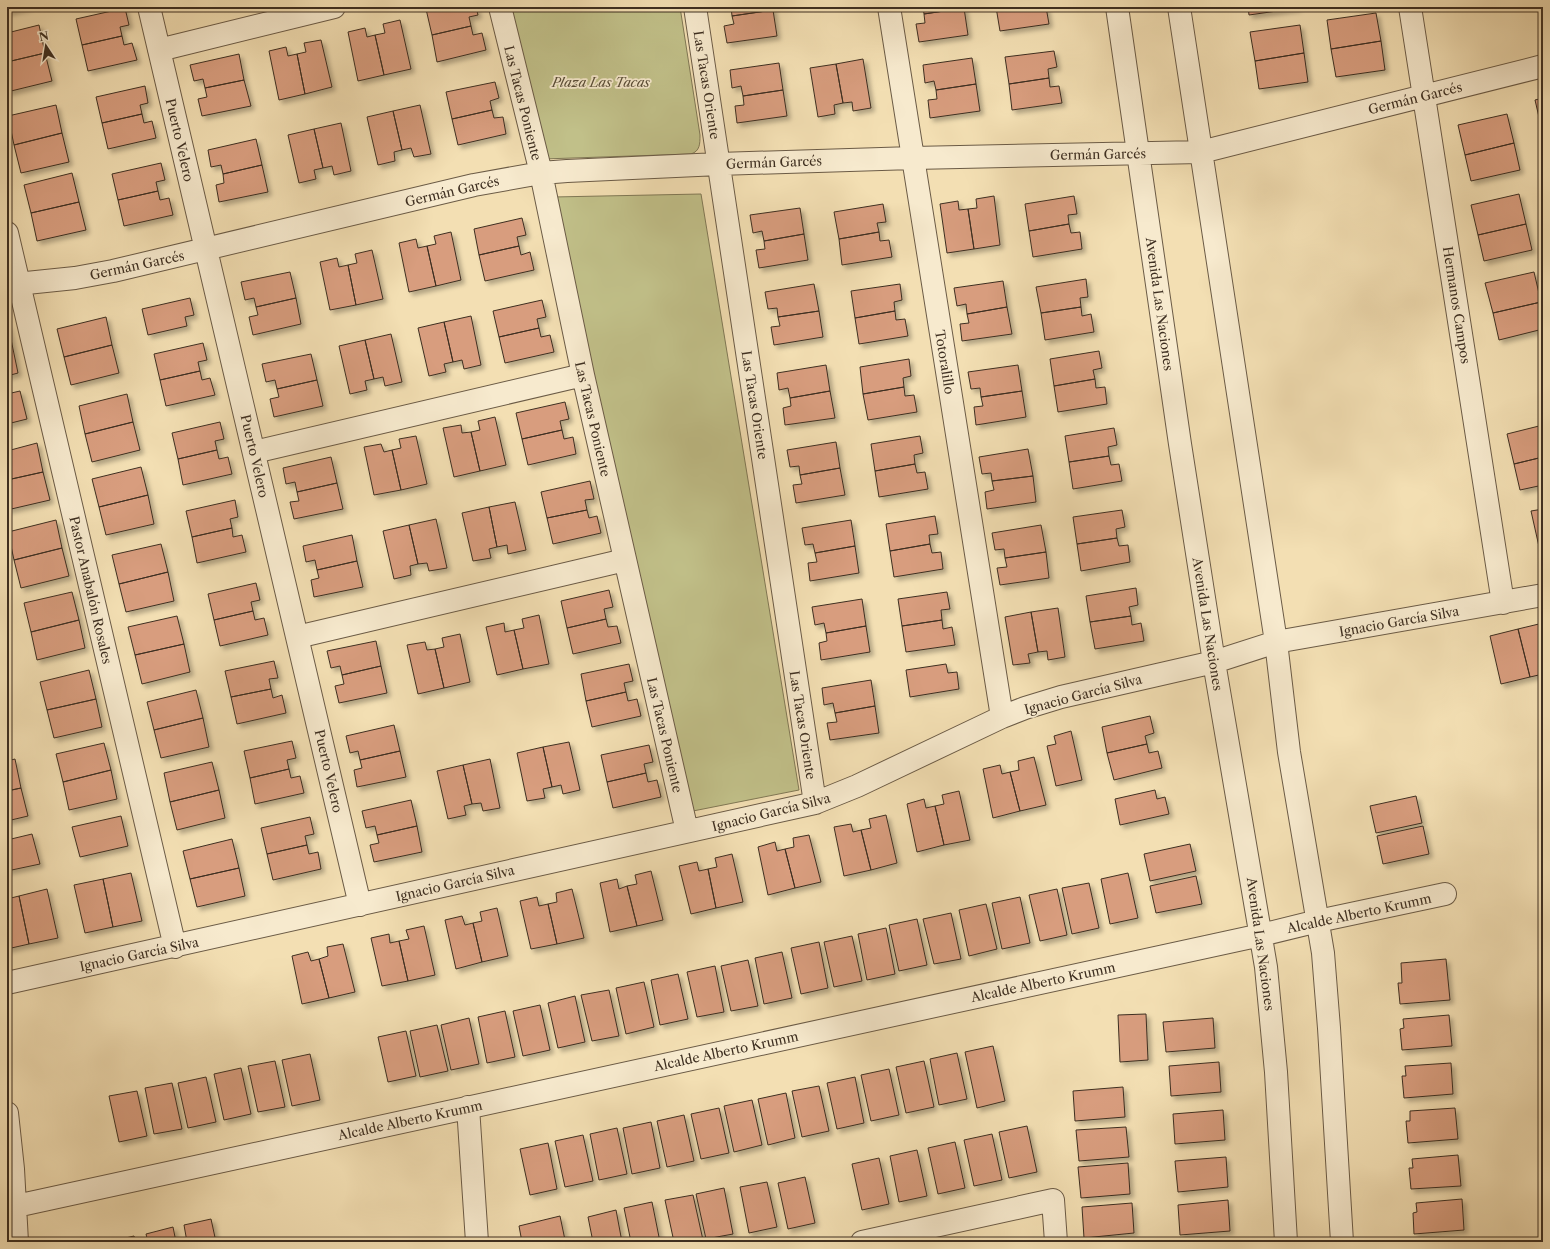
<svg xmlns="http://www.w3.org/2000/svg" width="1550" height="1249" viewBox="0 0 1550 1249" font-family="'Libre Caslon Text',serif">
  <style>
    .green { fill: #c1c089; stroke: #807855 }
    .building { fill: #d89d7e; stroke: #3e2f21; filter: url(#shadow) }
    .lines { fill: none; stroke-linecap: round; stroke-linejoin: round }
    .minor-casing { stroke: #6b5b46; stroke-width: 24 }
    .minor { stroke: #f7eace; stroke-width: 22 }
    .labels { text-anchor: middle; stroke-width: 3.5; stroke-linejoin: round; paint-order: stroke }
    .park-label { font-size: 13px; font-style: italic; fill: #584c36; stroke: #f7eace }
    .street-label { font-size: 13px; fill: #3e2f21; stroke: #f7eace }
  </style>
  <defs>
    <filter id="shadow"><feDropShadow dx="3.5" dy="3.5" stdDeviation="2" flood-color="#0004"/></filter>
  </defs>
  <rect width="100%" height="100%" fill="#f3dfb3"/>
  <filter id="stains"><feTurbulence type="fractalNoise" baseFrequency=".005" numOctaves="4"/><feColorMatrix values="0 0 0 0 .2 0 0 0 0 .09 0 0 0 0 .02 0 0 0 .5 -.17"/></filter>
  <radialGradient id="worn" r=".72"><stop offset=".6" stop-color="#630" stop-opacity="0"/><stop offset="1" stop-color="#630" stop-opacity=".3"/></radialGradient>
  <!-- green -->
  <path class="green" d="M506 7H680L700 135C700 144 700 151 691 154L543 159Z
    M701 194 799 790 693 811 553 197Z"/>
  <!-- building -->
  <path class="building" d="M7 7H29L7 12Z
    M435 7H476L478 15 469 17 471 26 432 35 426 9Z
    M731 7H772L773 10 732 16Z
    M923 7H964V8L924 14Z
    M996 7H1046L1049 24 1000 31Z
    M1248 7H1298V8L1249 15Z
    M125 8 129 25 120 27 122 36 82 45 76 19Z
    M964 8 968 35 919 42 916 24 925 23 924 14Z
    M773 10 777 36 727 43 724 26 734 24 732 16Z
    M1376 13 1381 41 1331 49 1327 20Z
    M400 20 411 69 384 75 375 35 385 33 383 24Z
    M39 25 45 53 7 62V33Z
    M1300 25 1304 53 1255 61 1250 32Z
    M471 26 473 35 482 33 486 50 437 62 432 35Z
    M365 28 367 37 375 35 384 75 358 81 348 32Z
    M122 36 124 45 132 43 137 60 88 71 82 45Z
    M321 40 332 87 305 94 297 54 306 52 304 43Z
    M1381 41 1385 70 1336 77 1331 49Z
    M286 47 288 56 297 54 305 94 279 100 269 51Z
    M1054 51 1057 67 1048 69 1049 78 1009 84 1005 57Z
    M45 53 52 81 7 92V62Z
    M1304 53 1308 82 1259 89 1255 61Z
    M239 54 244 80 205 88 203 79 194 81 190 65Z
    M972 58 976 84 936 90 934 81 925 83 923 65Z
    M863 59 871 108 853 111 852 102 843 103 836 64Z
    M779 63 783 90 743 96 741 86 732 88 730 70Z
    M836 64 843 103 834 105 835 114 818 117 810 68Z
    M1049 78 1050 87 1059 86 1062 103 1012 110 1009 84Z
    M244 80 251 106 202 116 198 99 207 97 205 88Z
    M495 82 499 98 490 101 492 110 452 119 446 92Z
    M976 84 980 111 930 118 928 100 937 99 936 90Z
    M145 86 148 103 140 105 142 114 102 123 96 97Z
    M783 90 787 116 737 123 735 106 744 105 743 96Z
    M1543 98V130H1542L1535 100Z
    M56 105 62 133 14 145 8 116Z
    M420 105 431 154 414 157 411 148 402 150 393 111Z
    M492 110 494 118 503 117 506 134 458 145 452 119Z
    M393 111 402 150 394 152 395 161 378 165 367 117Z
    M142 114 144 123 152 121 156 138 108 149 102 123Z
    M1507 114 1514 143 1465 155 1458 125Z
    M341 123 351 171 334 175 332 166 323 168 314 129Z
    M314 129 323 168 314 170 316 179 299 183 288 135Z
    M62 133 69 162 21 173 14 145Z
    M256 139 262 165 223 174 221 165 211 167 208 150Z
    M1514 143 1520 170 1471 181 1465 155Z
    M161 163 165 180 156 182 158 191 118 200 112 174Z
    M262 165 268 192 219 202 216 185 224 183 223 174Z
    M72 173 79 202 31 213 24 185Z
    M158 191 160 200 169 198 173 215 124 226 118 200Z
    M1519 194 1526 224 1478 235 1471 205Z
    M994 196 1000 245 974 249 968 209 977 208 976 199Z
    M1074 196 1077 214 1068 215 1069 224 1029 231 1025 204Z
    M958 201 959 210 968 209 974 249 947 253 940 204Z
    M79 202 86 230 37 241 31 213Z
    M883 204 886 222 877 223 879 232 839 239 834 212Z
    M800 208 804 234 764 241 762 231 753 233 750 215Z
    M522 218 526 235 517 237 519 246 479 255 474 229Z
    M1069 224 1071 233 1080 232 1082 249 1033 257 1029 231Z
    M1526 224 1532 250 1484 261 1478 235Z
    M451 232 461 280 436 286 427 246 436 244 434 236Z
    M879 232 880 241 889 240 892 257 842 265 839 239Z
    M804 234 808 260 759 268 756 250 765 249 764 241Z
    M416 239 418 248 427 246 436 286 409 292 399 243Z
    M519 246 521 255 530 252 534 270 485 281 479 255Z
    M372 250 383 299 356 305 348 265 357 263 355 254Z
    M337 258 339 267 348 265 356 305 330 310 320 262Z
    M290 272 296 298 256 307 254 298 245 300 241 282Z
    M1534 272 1541 302 1493 313 1485 283Z
    M1086 279 1088 297 1080 298 1081 307 1041 313 1036 287Z
    M1003 281 1007 307 967 314 966 304 957 306 954 288Z
    M814 284 819 311 778 317 777 308 768 309 765 292Z
    M900 284 902 300 894 302 895 311 855 318 851 291Z
    M190 298 194 315 185 317 187 326 148 335 142 309Z
    M296 298 301 324 253 335 249 317 258 315 256 307Z
    M542 300 546 317 537 319 539 328 499 337 493 311Z
    M1541 302 1543 310V329L1499 340 1493 313Z
    M1007 307 1012 334 962 341 960 324 969 323 967 314Z
    M1081 307 1082 316 1091 314 1094 332 1045 340 1041 313Z
    M819 311 823 337 774 345 771 327 780 326 778 317Z
    M895 311 896 320 905 319 908 336 859 344 855 318Z
    M471 316 481 365 464 369 462 360 453 362 444 322Z
    M106 317 112 345 64 357 57 329Z
    M444 322 453 362 444 364 446 372 429 376 418 328Z
    M7 325H8L18 373 7 376Z
    M539 328 541 337 550 335 554 352 505 363 499 337Z
    M391 334 402 382 385 386 383 377 374 379 365 340Z
    M365 340 374 379 365 381 367 390 350 394 339 346Z
    M203 343 207 360 198 362 200 371 160 380 154 354Z
    M112 345 119 373 71 385 64 357Z
    M1099 351 1102 368 1093 370 1095 379 1054 386 1050 359Z
    M311 354 317 380 277 389 275 380 266 382 262 364Z
    M909 359 911 376 903 378 904 387 863 394 860 367Z
    M826 365 830 391 790 398 788 388 779 390 777 373Z
    M1018 365 1022 391 981 397 980 388 971 389 968 372Z
    M200 371 202 380 210 378 215 395 166 406 160 380Z
    M1095 379 1096 388 1105 387 1107 404 1058 412 1054 386Z
    M317 380 323 406 274 417 270 399 279 397 277 389Z
    M904 387 905 396 914 395 917 412 868 420 863 394Z
    M20 391 27 419 7 424V394Z
    M830 391 835 418 785 425 783 408 791 406 790 398Z
    M1022 391 1026 417 976 425 974 407 983 406 981 397Z
    M127 394 133 422 85 434 79 406Z
    M565 402 569 419 560 421 562 430 522 439 516 413Z
    M495 417 506 465 480 471 471 432 480 430 478 421Z
    M133 422 140 450 92 462 85 434Z
    M220 422 224 439 215 441 217 450 178 459 172 433Z
    M461 425 462 433 471 432 480 471 454 477 443 428Z
    M1543 425V457L1514 464 1507 434Z
    M1114 428 1117 445 1108 447 1109 456 1069 462 1065 436Z
    M562 430 564 439 573 437 576 454 528 465 522 439Z
    M416 436 427 484 401 490 392 450 401 448 399 439Z
    M920 436 923 453 914 455 915 464 875 471 871 444Z
    M836 442 840 468 800 475 799 466 790 467 787 450Z
    M37 443 43 472 7 480V451Z
    M381 444 384 452 392 450 401 490 374 495 364 447Z
    M1028 449 1033 476 992 481 991 473 982 474 979 457Z
    M217 450 219 459 228 457 232 474 183 485 178 459Z
    M1109 456 1111 465 1119 464 1122 481 1073 489 1069 462Z
    M331 457 337 483 297 492 295 482 286 484 283 468Z
    M1543 457V485L1520 490 1514 464Z
    M915 464 917 473 925 472 928 489 879 497 875 471Z
    M141 467 148 495 99 507 92 479Z
    M840 468 845 495 796 503 793 485 802 484 800 475Z
    M43 472 50 500 7 510V480Z
    M1033 476 1036 502 987 509 985 492 994 490 992 481Z
    M590 481 594 499 585 500 587 510 547 518 541 492Z
    M337 483 343 509 294 519 290 502 299 501 297 492Z
    M148 495 154 524 106 535 99 507Z
    M235 500 238 517 230 519 232 528 192 537 186 511Z
    M515 502 526 550 508 554 507 545 497 547 489 507Z
    M489 507 497 547 489 549 491 558 473 561 462 513Z
    M1543 509V560H1542L1531 511Z
    M587 510 589 518 597 516 601 533 553 544 547 518Z
    M1122 510 1125 527 1116 529 1117 538 1077 544 1073 517Z
    M935 516 938 534 929 535 930 544 890 551 886 524Z
    M436 519 447 568 429 571 427 563 418 564 409 525Z
    M56 520 62 548 14 560 8 532Z
    M851 520 855 546 815 553 813 544 805 545 802 528Z
    M409 525 418 564 410 566 411 575 394 579 383 531Z
    M1041 525 1046 552 1005 558 1004 549 995 550 992 533Z
    M232 528 233 537 242 535 246 552 197 563 192 537Z
    M352 535 357 561 317 570 315 560 306 562 303 546Z
    M1117 538 1119 546 1128 545 1130 562 1081 571 1077 544Z
    M161 544 168 572 119 584 112 555Z
    M930 544 932 553 941 552 943 569 894 577 890 551Z
    M855 546 859 573 810 581 808 563 817 562 815 553Z
    M62 548 69 576 21 588 14 560Z
    M1046 552 1049 578 1000 585 997 568 1007 567 1005 558Z
    M357 561 363 587 314 597 311 580 319 578 317 570Z
    M168 572 174 601 126 612 119 584Z
    M256 583 260 600 251 602 253 611 214 620 208 594Z
    M1136 588 1138 605 1129 607 1131 616 1090 622 1086 596Z
    M609 590 613 607 604 609 606 619 567 628 561 601Z
    M72 592 79 620 31 632 24 603Z
    M947 592 950 609 941 610 942 620 902 626 898 599Z
    M862 599 866 626 826 633 824 623 815 625 812 607Z
    M1058 608 1065 657 1048 660 1047 651 1038 652 1031 612Z
    M253 611 255 620 264 618 268 635 220 646 214 620Z
    M1031 612 1038 652 1028 654 1030 663 1013 665 1005 617Z
    M539 615 549 664 523 669 514 630 524 628 522 619Z
    M177 616 184 644 135 655 128 627Z
    M1131 616 1132 625 1141 623 1144 641 1095 649 1090 622Z
    M606 619 608 627 617 626 621 643 573 654 567 628Z
    M79 620 85 648 37 660 31 632Z
    M942 620 943 629 952 627 955 645 906 652 902 626Z
    M504 623 505 632 514 630 523 669 497 675 486 627Z
    M1543 623V674L1530 677 1518 629Z
    M866 626 870 652 821 660 819 643 827 641 826 633Z
    M1518 629 1530 677 1501 684 1490 636Z
    M460 634 470 682 444 688 435 649 444 647 442 638Z
    M376 641 381 666 342 675 340 666 331 668 327 651Z
    M425 642 427 650 435 649 444 688 418 694 407 645Z
    M184 644 190 672 142 684 135 655Z
    M274 661 278 678 269 679 271 689 231 697 225 671Z
    M629 664 633 681 624 683 626 692 586 701 581 674Z
    M946 664 948 673 957 672 959 689 910 697 906 670Z
    M381 666 387 693 339 703 335 686 344 684 342 675Z
    M89 670 96 699 47 710 40 682Z
    M871 680 875 706 835 713 833 703 824 705 822 688Z
    M271 689 273 698 282 695 286 713 237 724 231 697Z
    M196 690 203 718 154 730 147 702Z
    M626 692 628 701 637 699 641 716 592 727 586 701Z
    M96 699 102 727 54 738 47 710Z
    M875 706 879 733 830 740 827 723 837 722 835 713Z
    M1150 716 1154 733 1145 736 1147 744 1107 753 1102 727Z
    M203 718 209 747 161 758 154 730Z
    M394 725 400 751 360 760 358 751 350 753 346 736Z
    M1071 731 1082 780 1056 786 1047 746 1056 744 1054 736Z
    M292 741 296 758 287 760 289 769 250 778 244 751Z
    M569 742 580 790 563 794 561 785 552 787 543 747Z
    M104 743 111 770 63 782 56 754Z
    M1147 744 1149 753 1158 751 1162 768 1114 780 1107 753Z
    M649 745 653 762 644 764 646 773 607 782 601 755Z
    M543 747 552 787 543 789 545 798 527 801 517 753Z
    M400 751 406 777 357 787 354 770 362 768 360 760Z
    M1034 757 1046 805 1020 811 1010 772 1019 770 1018 761Z
    M15 759 21 788 7 791V761Z
    M490 759 500 808 483 811 481 803 472 804 463 765Z
    M212 762 219 790 170 802 164 773Z
    M463 765 472 804 464 806 466 815 448 819 437 771Z
    M1000 765 1002 774 1010 772 1020 811 993 818 983 769Z
    M289 769 291 778 300 776 304 793 255 804 250 778Z
    M111 770 117 799 69 810 63 782Z
    M646 773 648 782 657 780 661 797 613 808 607 782Z
    M21 788 28 816 7 821V791Z
    M219 790 225 818 177 830 170 802Z
    M1155 790 1157 799 1165 797 1169 814 1120 825 1115 799Z
    M959 791 970 840 944 845 935 806 944 804 942 795Z
    M1416 796 1422 823 1376 833 1370 806Z
    M924 799 926 808 935 806 944 845 917 852 907 804Z
    M411 800 417 826 377 835 375 826 366 828 362 811Z
    M886 815 897 863 871 870 861 830 871 828 869 819Z
    M121 816 128 846 80 857 72 827Z
    M310 817 314 834 305 836 307 845 267 854 261 828Z
    M851 824 853 832 861 830 871 870 844 876 834 827Z
    M417 826 422 852 374 862 370 845 379 843 377 835Z
    M1423 826 1429 854 1383 864 1377 836Z
    M32 834 40 864 7 871V840Z
    M809 835 821 882 795 888 785 849 794 847 793 838Z
    M232 839 239 868 190 879 183 851Z
    M775 842 777 851 785 849 795 888 768 895 758 847Z
    M1190 844 1196 871 1150 881 1144 854Z
    M307 845 309 854 318 852 321 869 273 880 267 854Z
    M732 854 743 902 716 908 708 869 717 867 715 858Z
    M697 862 699 871 708 869 716 908 691 914 679 866Z
    M239 868 245 896 197 907 190 879Z
    M651 871 663 920 637 926 627 886 637 884 635 875Z
    M131 873 142 921 113 927 103 879Z
    M1128 873 1138 918 1110 924 1101 879Z
    M1196 876 1202 904 1156 913 1150 886Z
    M103 879 113 927 85 933 74 885Z
    M617 879 619 889 627 886 637 926 610 932 600 883Z
    M1089 883 1099 928 1072 934 1062 888Z
    M47 889 58 938 29 944 19 896Z
    M572 889 584 938 557 944 548 904 557 902 556 893Z
    M1057 889 1067 935 1040 941 1029 895Z
    M19 896 29 944 7 949V899Z
    M537 897 539 906 548 904 557 944 531 949 520 901Z
    M1020 897 1030 943 1002 949 992 903Z
    M986 904 997 949 969 956 959 910Z
    M497 908 508 956 482 962 473 923 482 921 480 912Z
    M951 913 961 959 934 964 923 919Z
    M462 916 465 925 473 923 482 962 456 969 445 920Z
    M917 919 927 965 899 971 889 925Z
    M424 926 435 975 408 981 399 941 409 939 406 930Z
    M886 928 895 974 867 980 858 934Z
    M389 934 390 943 399 941 408 981 382 986 371 938Z
    M852 936 862 981 834 987 824 942Z
    M819 942 828 988 801 994 791 948Z
    M343 944 355 992 329 998 319 959 328 956 327 947Z
    M308 952 311 961 319 959 329 998 302 1004 292 956Z
    M782 952 792 998 764 1004 755 958Z
    M1446 959 1450 1000 1400 1004 1398 983H1402L1401 963Z
    M748 960 758 1006 731 1011 721 966Z
    M715 966 724 1012 697 1017 687 972Z
    M678 974 688 1019 660 1025 651 980Z
    M644 982 654 1027 626 1034 616 988Z
    M609 990 619 1036 592 1041 581 995Z
    M575 996 585 1042 558 1048 548 1003Z
    M540 1005 550 1050 523 1056 513 1011Z
    M505 1011 515 1057 487 1063 478 1017Z
    M1146 1014 1148 1060 1120 1062 1118 1015Z
    M1449 1015 1452 1046 1402 1050 1400 1029 1404 1028 1403 1019Z
    M469 1018 479 1064 451 1070 441 1025Z
    M1213 1018 1215 1048 1166 1052 1163 1022Z
    M437 1025 448 1071 420 1077 410 1031Z
    M406 1031 416 1076 388 1082 378 1037Z
    M993 1046 1005 1101 977 1108 965 1052Z
    M957 1053 967 1099 939 1105 930 1059Z
    M310 1054 320 1100 292 1106 282 1060Z
    M275 1061 285 1107 258 1112 248 1066Z
    M924 1061 934 1107 906 1113 896 1067Z
    M1219 1062 1221 1092 1171 1096 1169 1066Z
    M1451 1063 1453 1094 1404 1098 1402 1076H1406L1405 1066Z
    M241 1068 251 1114 224 1120 214 1074Z
    M889 1069 899 1115 871 1121 861 1075Z
    M206 1077 216 1122 188 1128 178 1083Z
    M855 1077 864 1123 837 1129 827 1083Z
    M172 1083 182 1129 154 1134 145 1088Z
    M819 1086 829 1131 802 1137 792 1091Z
    M1123 1087 1125 1117 1075 1121 1073 1091Z
    M137 1091 147 1136 119 1142 109 1096Z
    M786 1093 795 1138 768 1145 758 1099Z
    M752 1100 762 1145 734 1152 724 1106Z
    M719 1108 729 1153 701 1159 691 1114Z
    M1455 1108 1458 1139 1408 1143 1406 1121H1410V1111Z
    M1223 1110 1225 1140 1175 1144 1173 1114Z
    M684 1115 694 1161 667 1167 657 1121Z
    M651 1122 660 1168 632 1174 623 1128Z
    M1027 1126 1037 1172 1009 1178 999 1132Z
    M1126 1127 1129 1157 1079 1161 1076 1130Z
    M617 1128 627 1174 599 1180 590 1134Z
    M992 1134 1002 1180 974 1186 964 1140Z
    M583 1135 593 1181 565 1187 555 1141Z
    M955 1142 965 1188 938 1194 928 1148Z
    M548 1143 557 1189 530 1195 520 1149Z
    M917 1150 927 1196 899 1202 890 1156Z
    M1458 1155 1461 1186 1411 1189 1409 1168H1413L1412 1159Z
    M1226 1157 1228 1187 1178 1192 1175 1161Z
    M879 1158 889 1204 862 1210 852 1164Z
    M1128 1163 1130 1194 1081 1198 1078 1167Z
    M805 1177 815 1223 788 1229 778 1183Z
    M767 1182 777 1227 749 1233 740 1187Z
    M724 1188 733 1234 706 1239 696 1194Z
    M693 1195 703 1240 695 1242H674L665 1200Z
    M1462 1199 1464 1230 1414 1234 1413 1213 1417 1212 1416 1203Z
    M1228 1200 1230 1231 1180 1235 1178 1205Z
    M652 1202 660 1242H631L624 1208Z
    M1132 1203 1134 1233 1084 1238 1082 1207Z
    M616 1210 622 1242H593L588 1217Z
    M560 1216 565 1240 554 1242H522L519 1226Z
    M211 1219 216 1242H187L184 1225Z
    M173 1227 176 1242H148L146 1234Z
    M134 1236 136 1242H109Z"/>
  <g class="lines">
    <defs>
      <path id="minor" d="M149 7 360 905
        M500 7 541 173 583 375 687 831
        M695 7 815 803
        M889 7 1002 717
        M1117 7 1180 444 1214 662 1266 967 1276 1072 1286 1242
        M1179 7 1276 642 1289 752 1323 953 1329 1028 1342 1242
        M1410 7 1503 603
        M159 50 334 7
        M7 233 175 947
        M7 285 75 278 113 271 474 185 541 173 567 171 719 164 913 158 1201 152 1543 66
        M254 452 583 375
        M297 637 625 560
        M7 983 815 803 857 786 1002 717 1025 708 1061 697 1214 662 1276 642 1543 595
        M468 1107 477 1242
        M7 1113 13 1169 17 1242
        M7 1208 1261 935 1318 921 1445 894
        M862 1242 1053 1200 1056 1242"/>
    </defs>
    <!-- minor casing -->
    <use href="#minor" class="minor-casing"/>
    <!-- minor -->
    <use href="#minor" class="minor"/>
  </g>
  <g class="labels">
    <!-- park labels -->
    <g class="park-label">
      <text x="601" y="87">Plaza Las Tacas</text>
    </g>
    <!-- street labels -->
    <g class="street-label">
      <text transform="translate(707 85) rotate(81)" y="5">Las Tacas Oriente</text>
      <text transform="translate(1415 98) rotate(-14)" y="5">Germán Garcés</text>
      <text transform="translate(523 103) rotate(76)" y="5">Las Tacas Poniente</text>
      <text transform="translate(180 140) rotate(77)" y="5">Puerto Velero</text>
      <text transform="translate(1098 154) rotate(-1)" y="5">Germán Garcés</text>
      <text transform="translate(774 162) rotate(-2)" y="5">Germán Garcés</text>
      <text transform="translate(452 191) rotate(-13)" y="5">Germán Garcés</text>
      <text transform="translate(137 265) rotate(-12)" y="5">Germán Garcés</text>
      <text transform="translate(1160 304) rotate(82)" y="5">Avenida Las Naciones</text>
      <text transform="translate(1457 305) rotate(81)" y="5">Hermanos Campos</text>
      <text transform="translate(945 362) rotate(81)" y="5">Totoralillo</text>
      <text transform="translate(755 405) rotate(81)" y="5">Las Tacas Oriente</text>
      <text transform="translate(593 419) rotate(77)" y="5">Las Tacas Poniente</text>
      <text transform="translate(255 456) rotate(77)" y="5">Puerto Velero</text>
      <text transform="translate(91 590) rotate(77)" y="5">Pastor Anabalón Rosales</text>
      <text transform="translate(1399 621) rotate(-10)" y="5">Ignacio García Silva</text>
      <text transform="translate(1208 624) rotate(81)" y="5">Avenida Las Naciones</text>
      <text transform="translate(1083 694) rotate(-15)" y="5">Ignacio García Silva</text>
      <text transform="translate(803 725) rotate(81)" y="5">Las Tacas Oriente</text>
      <text transform="translate(665 735) rotate(77)" y="5">Las Tacas Poniente</text>
      <text transform="translate(329 771) rotate(77)" y="5">Puerto Velero</text>
      <text transform="translate(771 812) rotate(-14)" y="5">Ignacio García Silva</text>
      <text transform="translate(455 883) rotate(-13)" y="5">Ignacio García Silva</text>
      <text transform="translate(1359 913) rotate(-12)" y="5">Alcalde Alberto Krumm</text>
      <text transform="translate(1261 944) rotate(82)" y="5">Avenida Las Naciones</text>
      <text transform="translate(139 954) rotate(-12)" y="5">Ignacio García Silva</text>
      <text transform="translate(1043 982) rotate(-12)" y="5">Alcalde Alberto Krumm</text>
      <text transform="translate(726 1051) rotate(-12)" y="5">Alcalde Alberto Krumm</text>
      <text transform="translate(410 1120) rotate(-12)" y="5">Alcalde Alberto Krumm</text>
    </g>
  </g>
  <!-- margin -->
  <rect width="1550" height="1249" fill="none" stroke="#f3dfb3" stroke-width="24"/>
  <rect x="8" y="8" width="1534" height="1233" fill="none" stroke="#3e2f21" stroke-width="2"/>
  <rect x="12" y="12" width="1526" height="1225" fill="none" stroke="#3e2f21"/>
  <!-- north arrow -->
  <g transform="translate(46 46) rotate(348)" stroke="#f7eace" stroke-width="3" paint-order="stroke">
  <path d="M0-3L7 15L0 10L-7 15Z" fill="#3e2f21"/>
  <text y="-6" font-size="11" font-weight="bold" text-anchor="middle" fill="#3e2f21">N</text>
  </g>
  <rect width="100%" height="100%" filter="url(#stains)"/>
  <rect width="100%" height="100%" fill="url(#worn)"/>
</svg>
